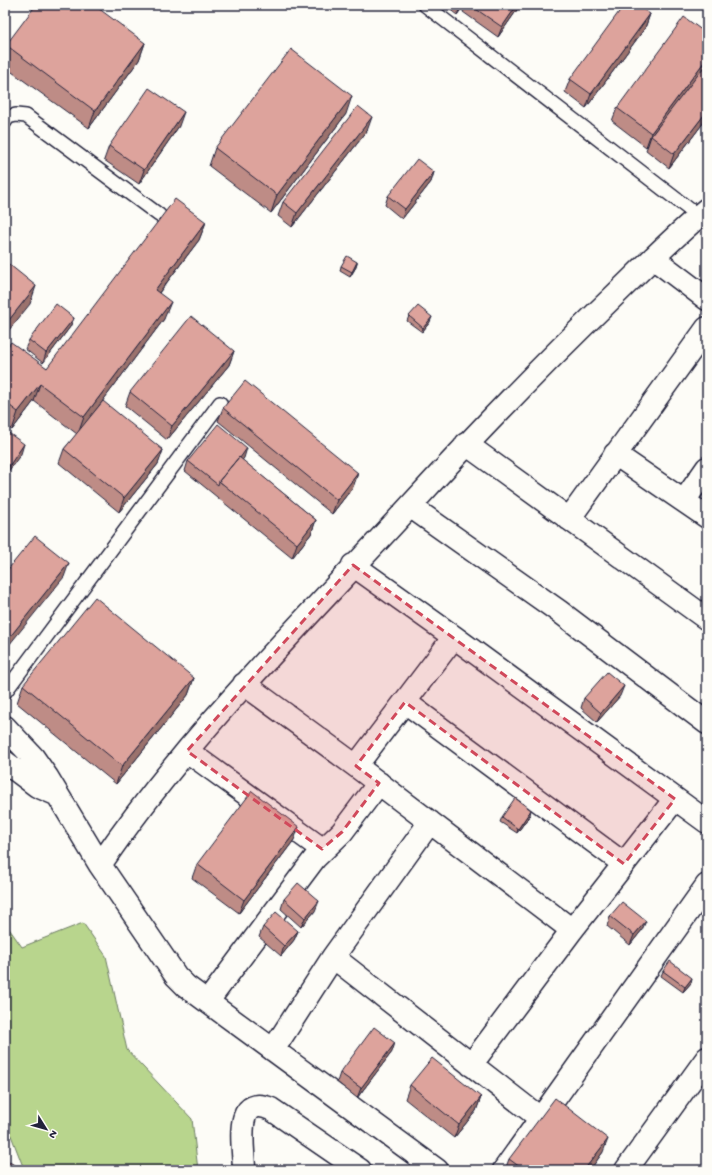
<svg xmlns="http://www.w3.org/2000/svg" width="712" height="1175" viewBox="0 0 712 1175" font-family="'Gochi Hand',sans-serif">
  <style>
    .green { fill: #b8d58d; stroke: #6d7c64 }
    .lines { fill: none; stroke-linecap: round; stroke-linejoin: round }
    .service-casing { stroke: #22223b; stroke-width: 16 }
    .minor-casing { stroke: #22223b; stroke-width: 25 }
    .service { stroke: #fdfcf7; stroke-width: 13 }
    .minor { stroke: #fdfcf7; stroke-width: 22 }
    .wall { fill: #be8c86; stroke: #22223b }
    .shaded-wall { fill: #9b726d; stroke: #22223b }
    .building { fill: #dda39c; stroke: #22223b }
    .marked { fill: #d1495b; fill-opacity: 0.2; stroke: #d1495b; stroke-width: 3; stroke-dasharray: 8 5; stroke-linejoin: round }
  </style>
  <rect width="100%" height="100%" fill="#fdfcf7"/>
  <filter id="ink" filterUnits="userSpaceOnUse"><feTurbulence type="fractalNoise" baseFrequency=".025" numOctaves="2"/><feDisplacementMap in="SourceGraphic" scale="8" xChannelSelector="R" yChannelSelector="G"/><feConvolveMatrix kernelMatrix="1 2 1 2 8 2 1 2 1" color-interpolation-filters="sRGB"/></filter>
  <g filter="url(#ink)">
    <!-- green -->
    <path class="green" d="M5 923 22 947 83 923 106 956 127 1050 192 1119 198 1170 24 1169 5 1120Z"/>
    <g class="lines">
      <defs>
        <path id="service" d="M425 5 698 216
          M5 122 8 117 16 115 26 116 159 215
          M5 692 220 403"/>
        <path id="minor" d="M653 258 707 299
          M466 444 707 619
          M615 454 707 517
          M684 501 707 468
          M410 506 560 612 707 723
          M569 519 707 328
          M353 565 454 637 707 822
          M244 684 356 766 572 930
          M405 702 624 864
          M5 727 33 757 47 777 100 865 176 976 186 986 437 1170
          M187 751 322 849
          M5 762 37 786 56 794
          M356 766 454 637
          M100 865C189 734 304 622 411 505 476 434 542 365 612 298 643 268 673 237 707 209
          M333 957 540 1118
          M208 1001 315 858 342 832 379 783
          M273 1050 333 957 430 822
          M471 1065 572 930 675 799
          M244 1170C244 1147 232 1093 271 1109L360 1170
          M504 1170 707 885
          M626 1170 707 1058"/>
      </defs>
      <!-- service casing -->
      <use href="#service" class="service-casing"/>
      <!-- minor casing -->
      <use href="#minor" class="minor-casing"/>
      <!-- service -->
      <use href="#service" class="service"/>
      <!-- minor -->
      <use href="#minor" class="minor"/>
    </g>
    <!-- wall -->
    <path class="wall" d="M444 5H464L457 15Z
      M465 5H520L519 7 498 37 463 12Z
      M650 14 645 28 586 108 565 92 570 79Z
      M707 34V118L669 168 646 150 648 145 646 147 612 121 617 108Z
      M145 43 139 60 89 128 5 67V49L6 45Z
      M346 114 271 213 209 166 215 148Z
      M179 126 139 184 104 160 109 146Z
      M367 131 292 227 278 216 283 202Z
      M434 172 431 182 402 219 385 205 388 196Z
      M206 222 199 240 159 293 164 319 95 411 163 450 158 464 119 512 59 463 64 449 77 434 34 401 12 430 5 425V350L47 368Z
      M357 262 356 267 350 277 340 271 341 266Z
      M409 316 430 322 422 332 407 321Z
      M74 318 70 327 43 363 25 349 29 340Z
      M234 351 229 365 167 440 125 406 130 392Z
      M223 408 358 473 353 487 332 514 218 421Z
      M244 458 242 460 316 520 311 534 292 558 185 471 188 461Z
      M194 678 188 695 116 784 17 703 23 685Z
      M620 696 597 722 581 708 584 698Z
      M530 815 517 833 500 822 502 817Z
      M294 840 239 913 192 878 197 864Z
      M284 899 315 911 301 927 281 909Z
      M610 916 642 930 630 945 607 926Z
      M263 927 298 931 294 940 281 956 259 937Z
      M663 971 691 983 683 992 661 976Z
      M392 1052 357 1098 337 1082 340 1073Z
      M410 1085 481 1097 476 1111 454 1138 405 1099Z
      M603 1152 590 1170H505L509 1159Z"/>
    <!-- shaded-wall -->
    <path class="shaded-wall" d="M461 5H464L457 15Z
      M517 5H520L519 7 498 37 502 27Z
      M650 14 645 28 586 108 591 94Z
      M145 43 139 60 89 128 95 111Z
      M707 58V65L651 136 648 145 646 147 651 133Z
      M352 96 346 114 271 213 277 195Z
      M707 111V118L669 168 674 154Z
      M184 112 179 126 139 184 144 170Z
      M372 117 367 131 292 227 297 213Z
      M434 172 431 182 402 219 405 209Z
      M206 222 199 240 148 307 155 290Z
      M357 262 356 267 350 277 352 272Z
      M36 286 30 304 5 335V325Z
      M171 302 164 319 78 434 84 417Z
      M432 317 430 322 422 332 423 328Z
      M74 318 70 327 43 363 46 353Z
      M234 351 229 365 167 440 172 426Z
      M40 384 34 401 12 430 18 412Z
      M24 444 21 454 5 476V472Z
      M247 448 244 458 223 484 220 482Z
      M163 450 158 464 119 512 124 498Z
      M358 473 353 487 332 514 337 500Z
      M316 520 311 534 292 558 297 544Z
      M69 563 64 577 5 650V643Z
      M194 678 188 695 116 784 122 766Z
      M624 686 620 696 597 722 601 713Z
      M531 810 530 815 517 833 518 829Z
      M299 827 294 840 239 913 244 900Z
      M319 901 315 911 301 927 305 918Z
      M646 921 642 930 630 945 634 935Z
      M298 931 294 940 281 956 284 946Z
      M692 978 691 983 683 992 685 987Z
      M395 1043 392 1052 357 1098 361 1088Z
      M481 1097 476 1111 454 1138 459 1125Z
      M608 1139 603 1152 590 1170H584Z"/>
    <!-- building -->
    <path class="building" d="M36 5H94L145 43 95 111 6 45Z
      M470 5H517L502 27Z
      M624 5H637L650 14 591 94 570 79Z
      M684 17 707 34V58L651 133 617 108Z
      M291 49 352 96 277 195 215 148Z
      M707 63V111L674 154 651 136Z
      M149 88 184 112 144 170 109 146Z
      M358 106 372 117 297 213 283 202Z
      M417 159 434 172 405 209 388 196Z
      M175 199 206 222 155 290 171 302 84 417 40 384 18 412 5 402V350L11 342 47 368Z
      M347 256 357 262 352 272 341 266Z
      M5 261 36 286 5 325Z
      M56 304 74 318 46 353 29 340Z
      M418 306 432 317 423 328 409 316Z
      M191 316 234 351 172 426 130 392Z
      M245 381 358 473 337 500 223 408Z
      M103 401 163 450 124 498 64 449Z
      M218 424 247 448 240 458 239 457 219 481 218 485 188 461Z
      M6 431 24 444 5 472V432Z
      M239 457 316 520 297 544 219 481Z
      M35 536 69 563 5 643V573Z
      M95 597 194 678 122 766 23 685Z
      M607 672 624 686 601 713 584 698Z
      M252 791 299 827 244 900 197 864Z
      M515 798 531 810 518 829 502 817Z
      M298 883 319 901 305 918 284 899Z
      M622 902 646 921 634 935 610 916Z
      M276 912 298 931 284 946 263 927Z
      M670 961 692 978 685 987 663 971Z
      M374 1027 395 1043 361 1088 340 1073Z
      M432 1058 481 1097 459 1125 410 1085Z
      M555 1098 608 1139 584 1170H524L509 1159Z
      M5 1159 22 1170H5Z"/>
  </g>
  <!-- marked area -->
  <path class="marked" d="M353 565 675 799 624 864 405 702 356 766 379 783 342 832 322 849 187 751Z"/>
  <!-- margin -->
  <rect width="712" height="1175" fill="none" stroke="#fdfcf7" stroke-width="20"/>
  <rect x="10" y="10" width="692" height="1155" fill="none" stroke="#22223b" stroke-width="1.5" filter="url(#ink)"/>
  <!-- north arrow -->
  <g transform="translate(46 1129) rotate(127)" stroke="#fdfcf7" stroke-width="3" paint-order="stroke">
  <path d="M0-3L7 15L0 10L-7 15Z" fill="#22223b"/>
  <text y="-6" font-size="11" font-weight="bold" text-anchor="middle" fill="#22223b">N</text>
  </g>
</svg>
